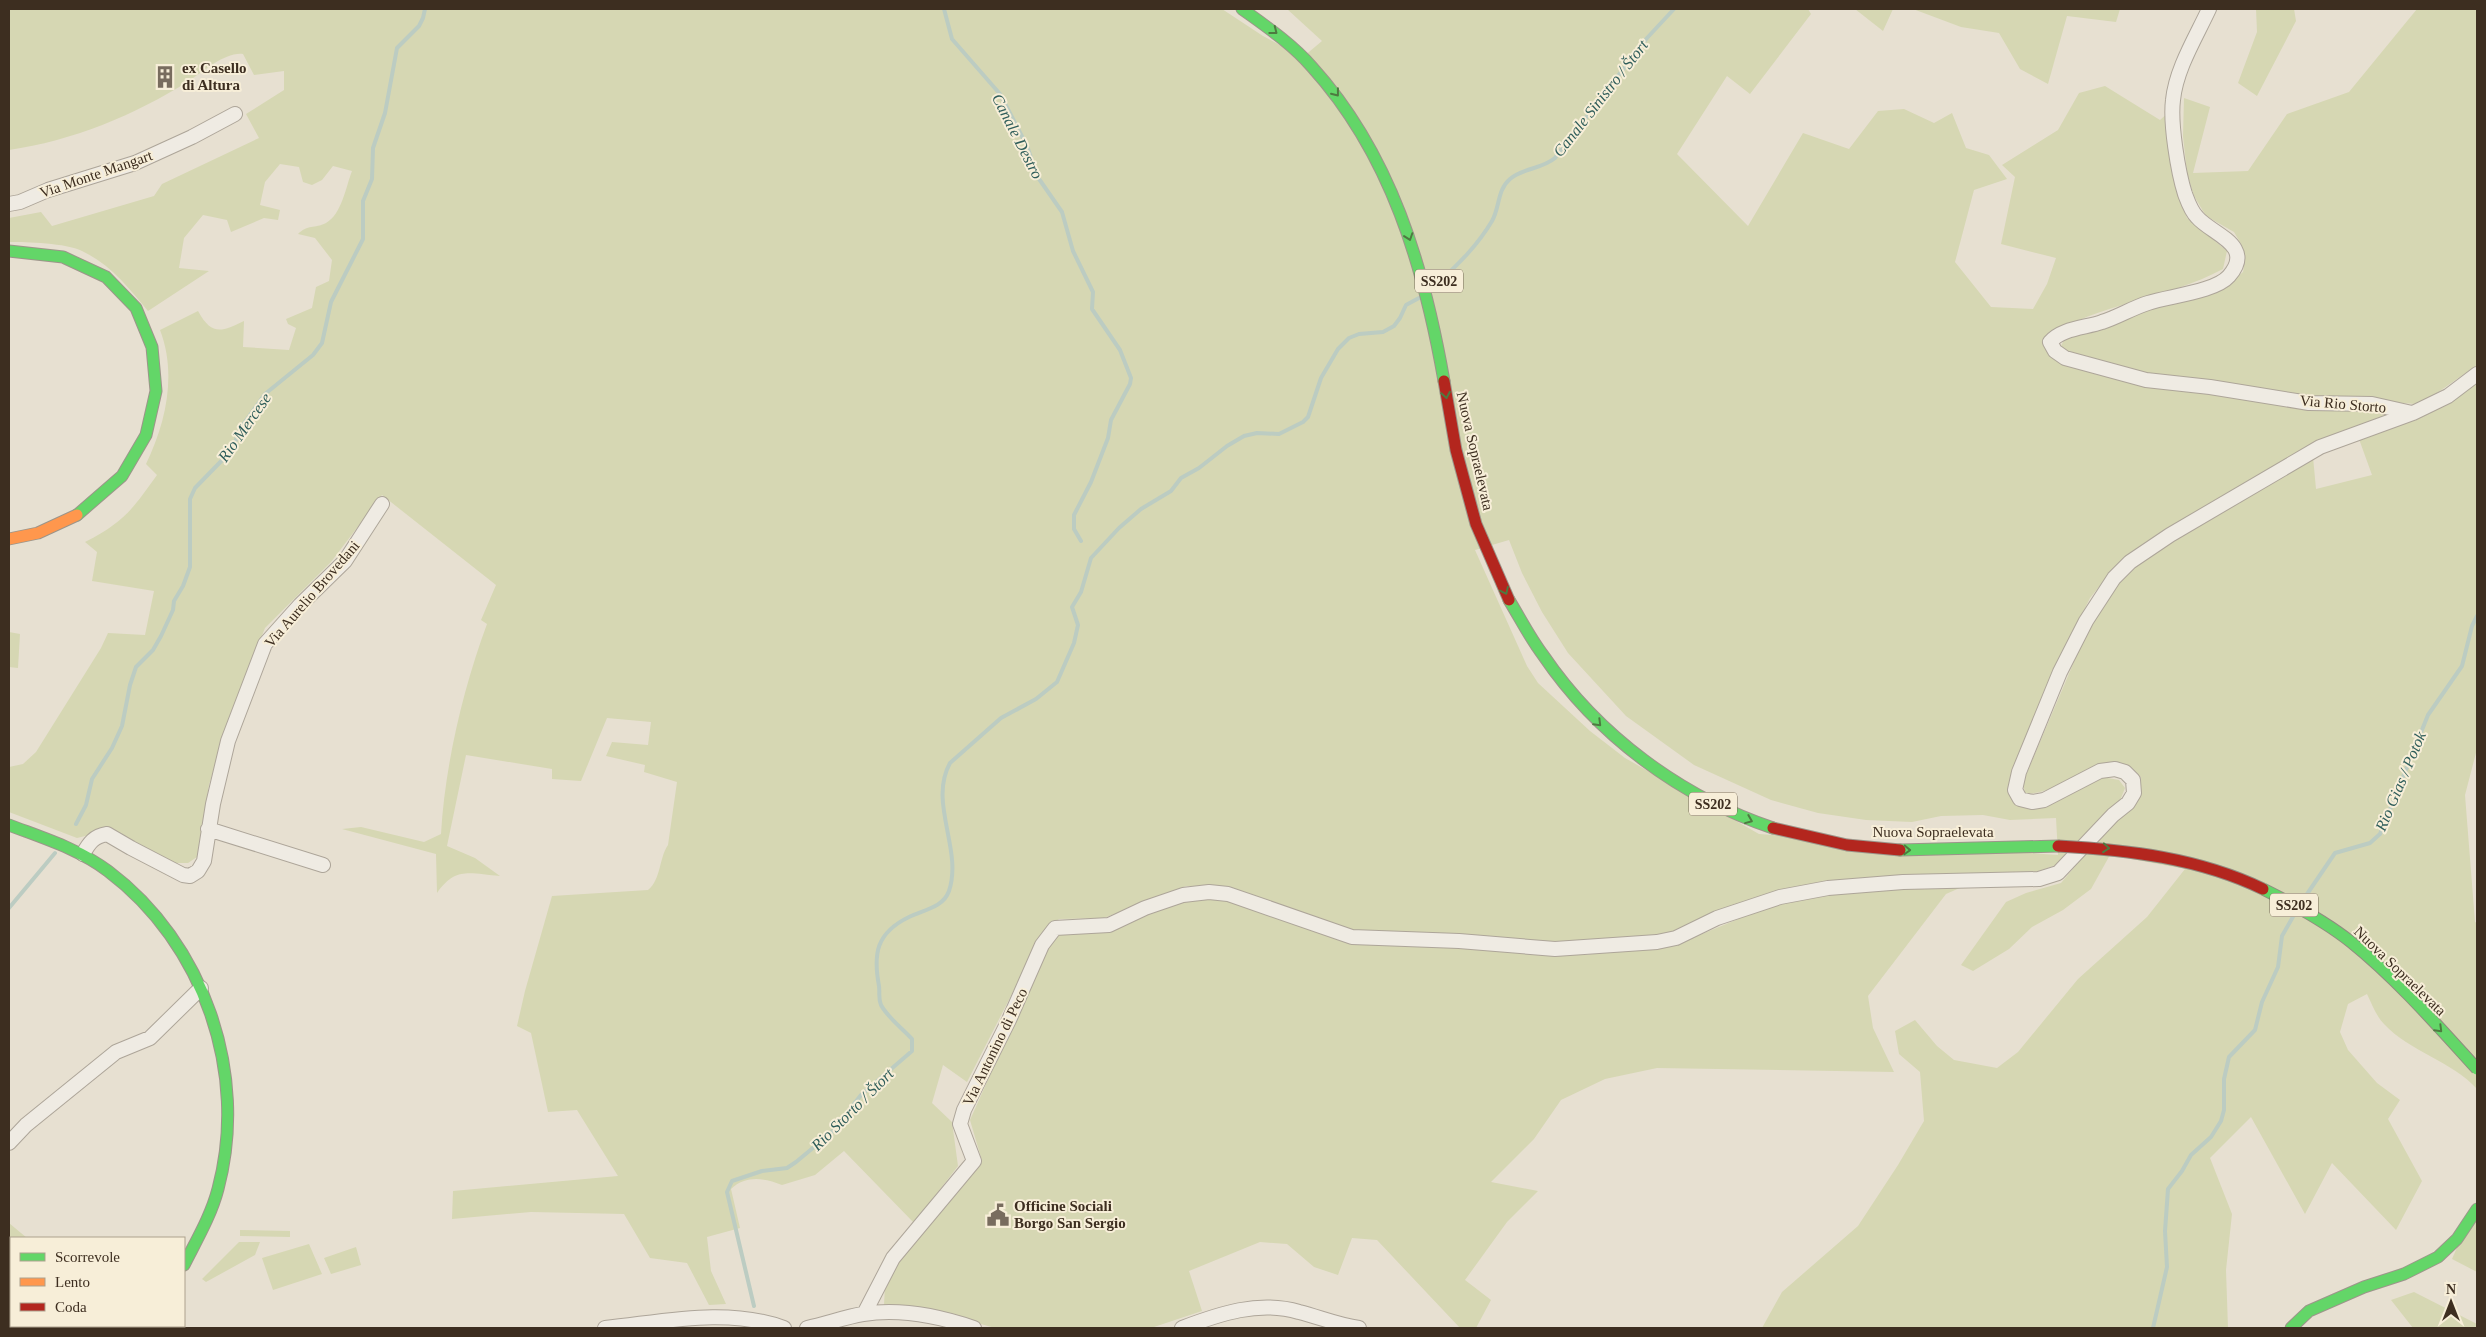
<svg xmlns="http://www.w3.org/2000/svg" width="2486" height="1337" viewBox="0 0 2486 1337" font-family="'Times New Roman',serif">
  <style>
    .green { fill: #d6d7b3; fill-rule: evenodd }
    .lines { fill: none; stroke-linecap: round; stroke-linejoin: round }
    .stream { stroke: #bcccc2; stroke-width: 4 }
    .street-casing { stroke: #ada599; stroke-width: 16 }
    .fast-casing { stroke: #9c958a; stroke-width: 13 }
    .slow-casing { stroke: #9c958a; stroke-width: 13 }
    .jam-casing { stroke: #9c958a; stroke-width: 13 }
    .street { stroke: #efebe3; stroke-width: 14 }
    .fast { stroke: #63d668; stroke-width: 11 }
    .slow { stroke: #ff974d; stroke-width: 11 }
    .jam { stroke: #b3261e; stroke-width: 11 }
    .fast-bridge-casing { stroke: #928b80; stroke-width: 13; stroke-linecap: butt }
    .jam-bridge-casing { stroke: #928b80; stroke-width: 13; stroke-linecap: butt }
    .fast-bridge { stroke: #63d668; stroke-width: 11 }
    .jam-bridge { stroke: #b3261e; stroke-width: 11 }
    .oneway { stroke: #4e7a40 }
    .labels { text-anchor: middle; stroke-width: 4; stroke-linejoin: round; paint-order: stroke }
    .shield { fill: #f7eed8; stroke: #756857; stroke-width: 1 }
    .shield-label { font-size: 14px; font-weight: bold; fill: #3d2e20 }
    .poi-label { font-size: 15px; font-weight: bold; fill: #3d2e20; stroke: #f7eed8; text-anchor: start }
    .street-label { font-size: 15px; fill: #3d2e20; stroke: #f7eed8 }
    .water-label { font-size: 16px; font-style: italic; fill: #2f5d5a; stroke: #f7eed8 }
  </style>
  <rect width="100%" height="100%" fill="#e7e0d1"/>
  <!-- green -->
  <path class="green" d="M9 9H1222L1263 36 1303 57 1322 41 1287 9H1808L1811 14 1750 94 1727 76 1677 154 1748 226 1803 133 1849 149 1878 111 1904 109 1934 123 1952 113 1966 148 1989 155 2007 179 1974 190 1955 262 1991 307 2033 309 2047 284 2056 258 2001 244 2015 177 2002 165 2058 130 2079 93 2105 86 2160 120 2169 112 2180 192 2187 218 2227 251 2223 269C2167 299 2100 303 2046 337L2048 351 2061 363 2098 375 2176 389 2263 400 2307 410 2358 409 2394 414 2311 444 2159 534 2111 572 2090 598 2052 675 2012 772 2008 791 2016 804 2035 809 2058 801 2102 777 2119 780 2125 788 2119 803 2056 865 2033 873 1859 881 1675 932 1635 939 1563 945 1349 930 1313 916 1217 886H1186L1104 918 1059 919 1042 935 967 1082 943 1065 932 1103 952 1122 958 1166 914 1223 844 1151 815 1175 782 1185C765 1178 746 1175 731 1189L740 1228 707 1237 711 1271 726 1304 709 1305 687 1263 650 1258 624 1214 531 1212 452 1219 453 1191 618 1176 577 1110 548 1112 531 1033 517 1026 525 991 552 896 648 890C661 880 659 858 668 845L677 782 644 772 645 765 606 756 612 742 648 745 651 722 607 718 581 781 552 779V769L466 755 447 846 475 858 500 876C470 874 456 866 437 893L436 854 342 829 361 827 424 842 441 834C445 765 463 689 487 624L481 620 496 585 382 495 331 562 265 628 228 720 209 785 197 857 188 863H175L110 830 77 838 9 812V767L23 764 36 752 101 648 108 633 145 635 154 591 92 581 97 552 85 542C124 522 132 510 157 475L146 464C166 423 177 374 160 330L198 311C212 336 221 332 244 321L243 347 289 350 296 328 288 324 286 319 312 308 316 287 329 281 332 260 315 238 298 234C308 224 314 229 326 223 342 214 346 186 352 171L333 166 322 180 312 185 303 182 299 167 280 164 265 182 260 205 280 210 278 220 264 218 231 232 227 220 203 215 184 238 179 268 209 271 148 311C129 288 110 264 82 251 66 243 27 242 9 242V218L41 212 52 226 154 196 162 184 259 138 246 114 284 90V71L254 75 243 54C225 52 204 71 189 81 135 115 72 141 9 150ZM1509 540 1522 573 1542 612 1568 653 1626 716 1694 765 1771 800 1818 813 1866 820 1912 822 1941 816 1983 815 2010 820 2056 818 2058 855 1759 834 1625 758 1590 731 1538 683 1527 666 1475 550Z
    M1855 9H1893L1883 31Z
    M1913 9H2120L2116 22 2067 16 2048 84 2020 69 1999 33 1961 27Z
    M2256 9H2294L2296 21 2257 96 2238 83 2257 32Z
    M2417 9H2477V365L2434 395 2415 404 2306 395 2153 376 2064 352 2061 346 2064 340 2144 310 2228 285 2243 272 2245 261 2241 244 2234 232 2206 216 2194 196 2187 173 2183 136 2184 98 2210 107 2193 173 2248 171 2287 114 2349 92Z
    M2477 382V749L2465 795 2475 922 2477 923V1089C2452 1061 2410 1052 2384 1024 2376 1016 2372 1004 2367 994L2348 1004 2340 1032 2348 1050 2377 1083 2400 1100 2388 1119 2422 1181 2396 1230 2332 1163 2305 1214 2251 1117 2210 1158 2232 1214 2226 1270 2228 1328H1762L1782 1292 1858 1226 1898 1165 1924 1121 1920 1072 1899 1054 1895 1031 1915 1020 1937 1046 1954 1060 1997 1068 2018 1052 2078 979 2147 917 2185 869 2110 855 2091 889 2063 910 2032 927 2009 949 1973 971 1961 965 2006 902 2026 893 2061 883 2110 825 2130 809 2140 795 2141 777C2094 743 2070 793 2025 794L2023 782 2085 636 2118 580 2149 554 2261 490 2313 457 2316 489 2372 475 2359 439Z
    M9 632 20 634 18 668 9 667Z
    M1916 886 1962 887 1946 894 1868 996 1873 1028 1894 1072 1657 1068 1605 1079 1561 1100 1534 1139 1491 1182 1538 1191 1507 1222 1465 1280 1491 1300 1476 1328H1460L1377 1240 1352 1238 1338 1275 1314 1267 1287 1244 1260 1242 1189 1271 1202 1311 1151 1328H995L921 1307 884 1305 885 1286 905 1246 982 1161 970 1120 1047 947 1061 933 1102 931 1126 925 1162 907 1194 899H1223L1297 924 1496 950 1583 955 1647 949 1685 941 1777 903 1830 894Z
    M2477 1207V1272L2452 1259 2472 1213Z
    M9 1223 27 1238H11V1270L9 1268Z
    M240 1230 290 1231V1237L240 1236Z
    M239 1242H260L255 1255 206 1282 202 1279Z
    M309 1244 322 1274 273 1290 262 1258Z
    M356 1247 361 1265 331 1274 324 1258Z
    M2414 1292 2477 1324V1328H2413L2391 1300Z"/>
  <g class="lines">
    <!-- stream -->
    <path class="stream" d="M944 9 952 39 1000 94 1027 146 1037 176 1062 212 1073 251 1093 292 1092 309 1120 350 1131 378 1130 384 1111 420 1108 438 1091 482 1074 515V529L1081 541
      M1433 288C1456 266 1476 248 1492 221 1500 207 1497 190 1510 179 1523 168 1542 169 1555 158L1647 38 1674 9
      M76 824 86 805 92 779 112 748 122 726 130 685 136 667 153 650 161 636 173 610 174 601 183 586 190 567V499L195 488 232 450 240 429 265 394 313 355 322 343 331 302 363 239V201L372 179 373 148 385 113 397 48 419 26 423 18 425 9
      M2303 900 2335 853 2370 843 2380 834 2428 715 2462 666 2472 626 2477 616
      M9 908 55 853
      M754 1306 727 1192 732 1181 762 1171 787 1168 796 1162 831 1133 861 1095 912 1051V1039C902 1028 888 1018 881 1005 878 998 880 993 879 986 873 954 876 933 909 917 923 910 943 908 949 891 963 849 928 803 950 763L1001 718 1036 699 1057 682 1074 643 1078 625 1072 607 1081 592 1091 558 1119 528 1141 509 1171 491 1181 478 1199 468 1227 446 1244 436 1257 433 1279 434 1303 422 1308 417 1321 378 1338 349 1349 338 1359 334 1383 332 1394 326 1400 318 1406 305 1419 298
      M2153 1328 2167 1267 2165 1231 2168 1189 2182 1171 2191 1155 2211 1137 2221 1121 2224 1110V1079L2229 1057 2255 1030 2262 1002 2278 967 2282 936 2294 915"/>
    <defs>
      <path id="street" d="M2209 9C2196 37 2176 69 2173 100 2170 123 2178 172 2185 194 2188 202 2191 211 2197 217 2211 234 2256 245 2229 276 2215 292 2169 296 2148 303 2132 308 2118 317 2102 322 2085 328 2062 328 2050 342L2055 351 2065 358 2146 380 2210 387 2309 403 2372 404 2412 413
        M9 204 20 202 48 190 135 163 192 137 235 114
        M208 829 323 865
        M83 854C89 843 94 836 107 834L131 848 183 875 190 876 198 871 204 861 213 804 228 741 265 644 300 605 345 561 382 504
        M9 1143 26 1125 116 1052 150 1038 201 988
        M864 1314 893 1258 974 1161 960 1124 964 1110 1009 1020 1042 945 1055 928 1109 925 1145 908 1183 895 1209 892 1228 894 1352 937 1459 941 1555 949 1657 942 1676 938 1717 918 1780 897 1828 888 1903 882 2039 879 2058 873 2113 815 2128 803 2134 793 2133 780 2125 772 2115 769 2100 771 2044 800 2032 802 2020 799 2015 790 2019 772 2060 672 2086 621 2114 578 2130 562 2170 535 2320 447 2413 413 2448 396 2477 374
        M605 1328C664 1322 726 1307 784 1328
        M807 1328C826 1324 845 1317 863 1314 900 1308 939 1316 974 1328
        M1182 1328C1219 1314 1259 1300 1299 1312 1319 1317 1338 1325 1359 1328"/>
      <path id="fast" d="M1242 9C1267 27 1292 44 1312 67 1391 154 1424 267 1444 381
        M9 251 63 257 106 277 136 308 152 347 156 391 146 435 122 476 77 515
        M1509 600C1520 618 1530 638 1543 655 1598 736 1681 797 1773 828
        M9 825C43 838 79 849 108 871 204 943 249 1074 218 1189 211 1216 196 1241 184 1265
        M1900 850 2058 846
        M2291 1328 2309 1311 2364 1287 2404 1274 2438 1257 2457 1239 2477 1209"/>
      <path id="slow" d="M9 539 38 533 77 515
        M127 1328 130 1326"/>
      <path id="jam" d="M1444 381 1456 450 1476 524 1509 600
        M1773 828 1847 845 1900 850"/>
    </defs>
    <!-- street casing -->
    <use href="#street" class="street-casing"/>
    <!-- fast casing -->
    <use href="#fast" class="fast-casing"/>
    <!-- slow casing -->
    <use href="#slow" class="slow-casing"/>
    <!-- jam casing -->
    <use href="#jam" class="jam-casing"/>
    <!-- street -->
    <use href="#street" class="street"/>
    <!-- fast -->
    <use href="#fast" class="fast"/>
    <!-- slow -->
    <use href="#slow" class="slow"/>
    <!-- jam -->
    <use href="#jam" class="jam"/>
    <defs>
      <path id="fast-bridge" d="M2263 889C2293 904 2325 921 2351 942 2397 979 2437 1025 2477 1069"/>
      <path id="jam-bridge" d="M2058 846C2128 850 2199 858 2263 889"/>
    </defs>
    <!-- fast-bridge casing -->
    <use href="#fast-bridge" class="fast-bridge-casing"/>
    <!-- jam-bridge casing -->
    <use href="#jam-bridge" class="jam-bridge-casing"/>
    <!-- fast-bridge -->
    <use href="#fast-bridge" class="fast-bridge"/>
    <!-- jam-bridge -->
    <use href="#jam-bridge" class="jam-bridge"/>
  </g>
  <!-- one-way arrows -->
  <defs><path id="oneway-chevron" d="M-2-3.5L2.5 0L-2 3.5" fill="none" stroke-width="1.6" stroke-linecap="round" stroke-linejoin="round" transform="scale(1.25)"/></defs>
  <g class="oneway">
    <use href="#oneway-chevron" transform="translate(1274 31) rotate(38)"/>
    <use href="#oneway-chevron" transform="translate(1336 93) rotate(52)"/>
    <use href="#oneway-chevron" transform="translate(1409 237) rotate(71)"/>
    <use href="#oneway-chevron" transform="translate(1446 395) rotate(80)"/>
    <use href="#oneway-chevron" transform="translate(1505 591) rotate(65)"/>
    <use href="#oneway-chevron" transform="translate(1598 723) rotate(45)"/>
    <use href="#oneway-chevron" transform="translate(1749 820) rotate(22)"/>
    <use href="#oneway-chevron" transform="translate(2106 848) rotate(5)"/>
    <use href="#oneway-chevron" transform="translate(1907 850) rotate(2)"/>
    <use href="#oneway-chevron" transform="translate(2439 1029) rotate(45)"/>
  </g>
  <!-- icons -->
  <defs>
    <symbol id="building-bare" viewBox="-9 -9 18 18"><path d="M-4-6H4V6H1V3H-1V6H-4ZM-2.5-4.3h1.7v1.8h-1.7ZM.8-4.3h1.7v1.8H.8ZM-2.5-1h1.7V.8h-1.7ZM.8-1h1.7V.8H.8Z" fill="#786c5e" stroke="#f7eed8" stroke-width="2.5" paint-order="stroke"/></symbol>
    <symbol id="civic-bare" viewBox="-9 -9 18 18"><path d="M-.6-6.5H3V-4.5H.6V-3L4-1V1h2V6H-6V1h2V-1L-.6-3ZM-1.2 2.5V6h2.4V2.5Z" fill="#786c5e" stroke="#f7eed8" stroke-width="2.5" paint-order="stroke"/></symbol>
  </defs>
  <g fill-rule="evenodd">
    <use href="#building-bare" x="149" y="61" width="32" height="32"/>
    <use href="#civic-bare" x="982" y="1199" width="32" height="32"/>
  </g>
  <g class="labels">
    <!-- shield labels -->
    <g class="shield">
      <rect x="1415" y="269.5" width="48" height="23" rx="4"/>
      <rect x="1689" y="792.5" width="48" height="23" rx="4"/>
      <rect x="2270" y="893.5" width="48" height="23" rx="4"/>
    </g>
    <g class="shield-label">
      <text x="1439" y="286">SS202</text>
      <text x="1713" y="809">SS202</text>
      <text x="2294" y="910">SS202</text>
    </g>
    <!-- poi labels -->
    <g class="poi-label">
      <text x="182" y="73">ex Casello<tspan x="182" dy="17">di Altura</tspan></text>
      <text x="1014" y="1211">Officine Sociali<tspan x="1014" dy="17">Borgo San Sergio</tspan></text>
    </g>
    <!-- street labels -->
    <g class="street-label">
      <text transform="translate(96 174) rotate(-19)" y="5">Via Monte Mangart</text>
      <text transform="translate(2343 404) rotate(5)" y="5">Via Rio Storto</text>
      <text transform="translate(1475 451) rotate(77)" y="5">Nuova Sopraelevata</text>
      <text transform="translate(312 594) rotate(-49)" y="5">Via Aurelio Brovedani</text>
      <text x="1933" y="837">Nuova Sopraelevata</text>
      <text transform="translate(2400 971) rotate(44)" y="5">Nuova Sopraelevata</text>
      <text transform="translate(995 1047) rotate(-64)" y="5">Via Antonino di Peco</text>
    </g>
    <!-- water labels -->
    <g class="water-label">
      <text transform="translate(1600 98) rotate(-52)" y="6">Canale Sinistro / Štort</text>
      <text transform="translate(1018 136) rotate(63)" y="6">Canale Destro</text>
      <text transform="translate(244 427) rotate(-55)" y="6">Rio Mercese</text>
      <text transform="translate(2400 781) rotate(-67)" y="6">Rio Gias / Potok</text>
      <text transform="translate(852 1109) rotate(-45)" y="6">Rio Storto / Štort</text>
    </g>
  </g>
  <!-- border -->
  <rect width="2486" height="1337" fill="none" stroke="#3d2e20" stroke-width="20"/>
  <!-- legend -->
  <rect x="10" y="1237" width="175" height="90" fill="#f7eed8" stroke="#ada18e"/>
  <rect x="20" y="1253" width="25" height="8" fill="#63d668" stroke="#ada18e"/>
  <text x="55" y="1262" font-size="15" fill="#3d2e20">Scorrevole</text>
  <rect x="20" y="1278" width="25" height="8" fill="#ff974d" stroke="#ada18e"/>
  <text x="55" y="1287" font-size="15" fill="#3d2e20">Lento</text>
  <rect x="20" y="1303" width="25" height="8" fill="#b3261e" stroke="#ada18e"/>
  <text x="55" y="1312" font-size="15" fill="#3d2e20">Coda</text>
  <!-- north arrow -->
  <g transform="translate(2451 1302)" stroke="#f7eed8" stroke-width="4" paint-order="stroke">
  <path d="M0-4L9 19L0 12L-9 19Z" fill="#3d2e20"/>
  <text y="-8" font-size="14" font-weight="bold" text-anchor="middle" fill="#3d2e20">N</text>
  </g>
</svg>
